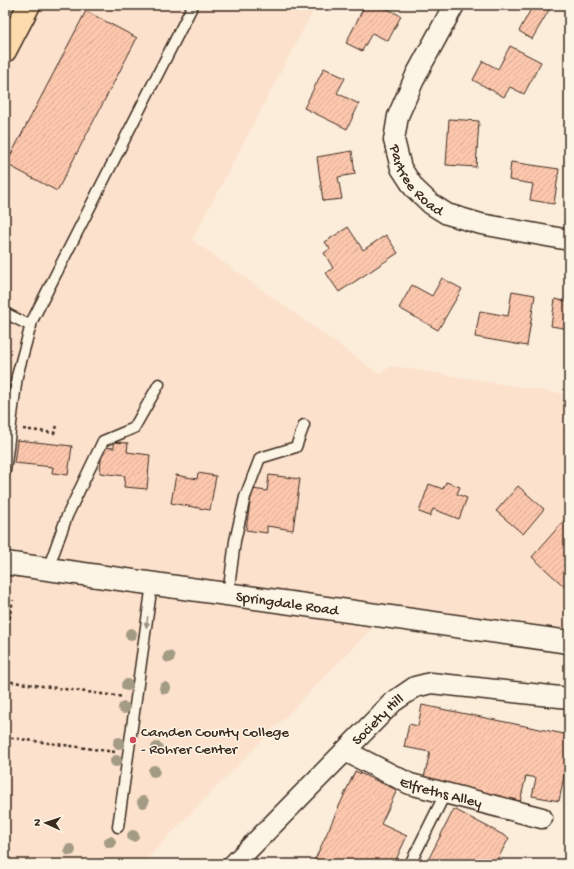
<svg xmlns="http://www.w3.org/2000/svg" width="574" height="869" viewBox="0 0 574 869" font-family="'Gochi Hand',sans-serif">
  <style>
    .built { fill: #fce1cc }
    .building { fill: url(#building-hatch); stroke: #3b2a1e }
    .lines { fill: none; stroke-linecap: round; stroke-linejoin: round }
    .service-casing { stroke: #3b2a1e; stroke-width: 13 }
    .minor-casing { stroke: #3b2a1e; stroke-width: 23 }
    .secondary-casing { stroke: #3b2a1e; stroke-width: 25 }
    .trunk-casing { stroke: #3b2a1e; stroke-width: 25 }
    .path { stroke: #3b2a1e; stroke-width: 2.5; stroke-dasharray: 3 3; stroke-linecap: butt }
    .service { stroke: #fcf5e5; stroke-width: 10 }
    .minor { stroke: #fcf5e5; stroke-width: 20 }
    .secondary { stroke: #fcf5e5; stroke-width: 22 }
    .trunk { stroke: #fedbac; stroke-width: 22 }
    .tree { fill: #a49b84 }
    .oneway { fill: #9c9082 }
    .poi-dot { fill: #d1495b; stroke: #fcf5e5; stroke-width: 1.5 }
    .labels { text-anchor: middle; stroke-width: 3; stroke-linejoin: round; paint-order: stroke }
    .street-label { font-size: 15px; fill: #3b2a1e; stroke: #fcf5e5 }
    .poi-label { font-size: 15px; fill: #3b2a1e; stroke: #fcf5e5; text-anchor: start }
  </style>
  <defs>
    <pattern id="building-hatch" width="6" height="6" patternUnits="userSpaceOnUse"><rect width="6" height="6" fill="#fcc7ad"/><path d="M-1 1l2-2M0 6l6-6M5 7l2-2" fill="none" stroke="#d9ab94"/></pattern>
  </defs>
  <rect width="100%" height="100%" fill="#fcecda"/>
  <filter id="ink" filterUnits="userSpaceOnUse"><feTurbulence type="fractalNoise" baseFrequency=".025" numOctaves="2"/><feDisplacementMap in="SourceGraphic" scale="8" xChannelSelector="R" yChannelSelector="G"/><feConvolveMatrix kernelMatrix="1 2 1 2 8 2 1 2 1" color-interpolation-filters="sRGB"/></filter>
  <g filter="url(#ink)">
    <!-- built -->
    <path class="built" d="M29 5H316L192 240 379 374 392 366 569 395V643L383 617 141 864H5V51Z"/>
    <!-- building -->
    <path class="building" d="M365 5H380L401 16 388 41 372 33 362 51 346 43Z
      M524 5H552L532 39 519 31 531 9Z
      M86 11 137 38 57 191 6 164Z
      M510 46 541 62 524 94 510 87 504 97 473 80 483 61 498 69Z
      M324 68 345 78 337 93 359 104 347 129 304 108Z
      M449 119 479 121 476 167 446 165Z
      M352 151 355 174 338 177 342 199 323 201 317 157Z
      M511 162 559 169 554 204 530 200 533 184 509 180Z
      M348 227 363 250 386 235 398 253 339 292 326 273 333 268 324 253 330 249 325 242Z
      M442 278 462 289 438 330 399 308 412 285 432 296Z
      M512 291 535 295 527 346 475 337 480 311 508 316Z
      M555 299 569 302V329L551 326Z
      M17 440 72 446 68 475 52 473 53 467 14 463Z
      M114 442 128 443 127 452 150 455 147 489 124 487 125 476 100 473 102 447 114 448Z
      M198 473 216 476 210 510 171 503 176 475 197 479Z
      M269 475 300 479 293 530 267 526V533L246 530 252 489 267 491Z
      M446 482 460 487 457 494 467 498 459 519 433 509 430 516 419 512 429 484 443 489Z
      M518 486 544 509 523 534 496 511Z
      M569 515V588L568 590 532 557Z
      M422 705 569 735V752L559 801 532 796 536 778 526 776 520 802 423 782 430 752 404 747 409 724 418 726Z
      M355 771 397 790 381 824 407 836 394 864H313Z
      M454 809 509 838 495 864H426Z"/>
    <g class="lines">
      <defs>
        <path id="service" d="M5 313 31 326
          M5 471 17 376 32 321 193 5
          M48 569 67 516 103 441 134 428 159 384
          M228 595 235 541 245 497 260 458 296 447 304 425
          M118 827 152 584
          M410 864 445 794"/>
        <g id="minor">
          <path id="s1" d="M454 5 416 75 398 116 394 140 401 168 414 188 431 204 447 214 481 224 569 240"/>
          <path id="s2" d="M345 751 410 784 542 818"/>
          <path id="s3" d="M234 864 393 702 415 687 431 683 569 698"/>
        </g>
        <g id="secondary">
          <path id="s4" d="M5 563 569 642"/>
        </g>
        <path id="trunk" d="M5 51 29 5"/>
      </defs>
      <!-- service casing -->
      <use href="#service" class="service-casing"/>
      <!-- minor casing -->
      <use href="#minor" class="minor-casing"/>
      <!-- secondary casing -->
      <use href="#secondary" class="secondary-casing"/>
      <!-- trunk casing -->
      <use href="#trunk" class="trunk-casing"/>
      <!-- path -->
      <path class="path" d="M23 429 54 433 57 426
        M5 642 13 600
        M5 681 124 697
        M5 737 115 752"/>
      <!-- service -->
      <use href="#service" class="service"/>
      <!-- minor -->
      <use href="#minor" class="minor"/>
      <!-- secondary -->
      <use href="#secondary" class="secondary"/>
      <!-- trunk -->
      <use href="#trunk" class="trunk"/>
    </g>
    <!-- trees -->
    <g class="tree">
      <circle cx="131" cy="634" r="6"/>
      <circle cx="169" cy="657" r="6"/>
      <circle cx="127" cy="685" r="6"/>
      <circle cx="165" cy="688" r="6"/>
      <circle cx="124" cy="708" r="6"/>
      <circle cx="119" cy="743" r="6"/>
      <circle cx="157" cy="748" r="6"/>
      <circle cx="116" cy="761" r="6"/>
      <circle cx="154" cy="771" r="6"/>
      <circle cx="143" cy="802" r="6"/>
      <circle cx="133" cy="836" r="6"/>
      <circle cx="110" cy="842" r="6"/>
      <circle cx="70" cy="850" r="6"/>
    </g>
    <!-- one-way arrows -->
    <defs><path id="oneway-solid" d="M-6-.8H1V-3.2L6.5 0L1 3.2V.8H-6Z"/></defs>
    <use class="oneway" href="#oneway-solid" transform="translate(147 622) rotate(98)"/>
  </g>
  <!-- markers -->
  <circle class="poi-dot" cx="133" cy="740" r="4"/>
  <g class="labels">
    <!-- street labels -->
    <g class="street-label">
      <text dy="5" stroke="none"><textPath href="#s1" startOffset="196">Partree Road</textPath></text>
      <text dy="5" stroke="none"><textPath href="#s4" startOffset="285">Springdale Road</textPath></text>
      <text dy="5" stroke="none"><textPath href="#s3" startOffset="204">Society Hill</textPath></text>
      <text dy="5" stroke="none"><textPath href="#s2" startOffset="105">Elfreths Alley</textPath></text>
    </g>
    <!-- poi labels -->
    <g class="poi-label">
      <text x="141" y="736">Camden County College<tspan x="141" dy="17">- Rohrer Center</tspan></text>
    </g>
  </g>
  <!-- margin -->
  <rect width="574" height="869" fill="none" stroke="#fcf5e5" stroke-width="20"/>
  <rect x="10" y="10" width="554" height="849" fill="none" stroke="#3b2a1e" stroke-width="1.5" filter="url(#ink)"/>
  <!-- north arrow -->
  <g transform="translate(46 823) rotate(273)" stroke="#fcf5e5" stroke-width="3" paint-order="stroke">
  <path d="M0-3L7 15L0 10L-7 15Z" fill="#3b2a1e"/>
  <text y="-6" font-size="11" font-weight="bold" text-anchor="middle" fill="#3b2a1e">N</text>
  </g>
</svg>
